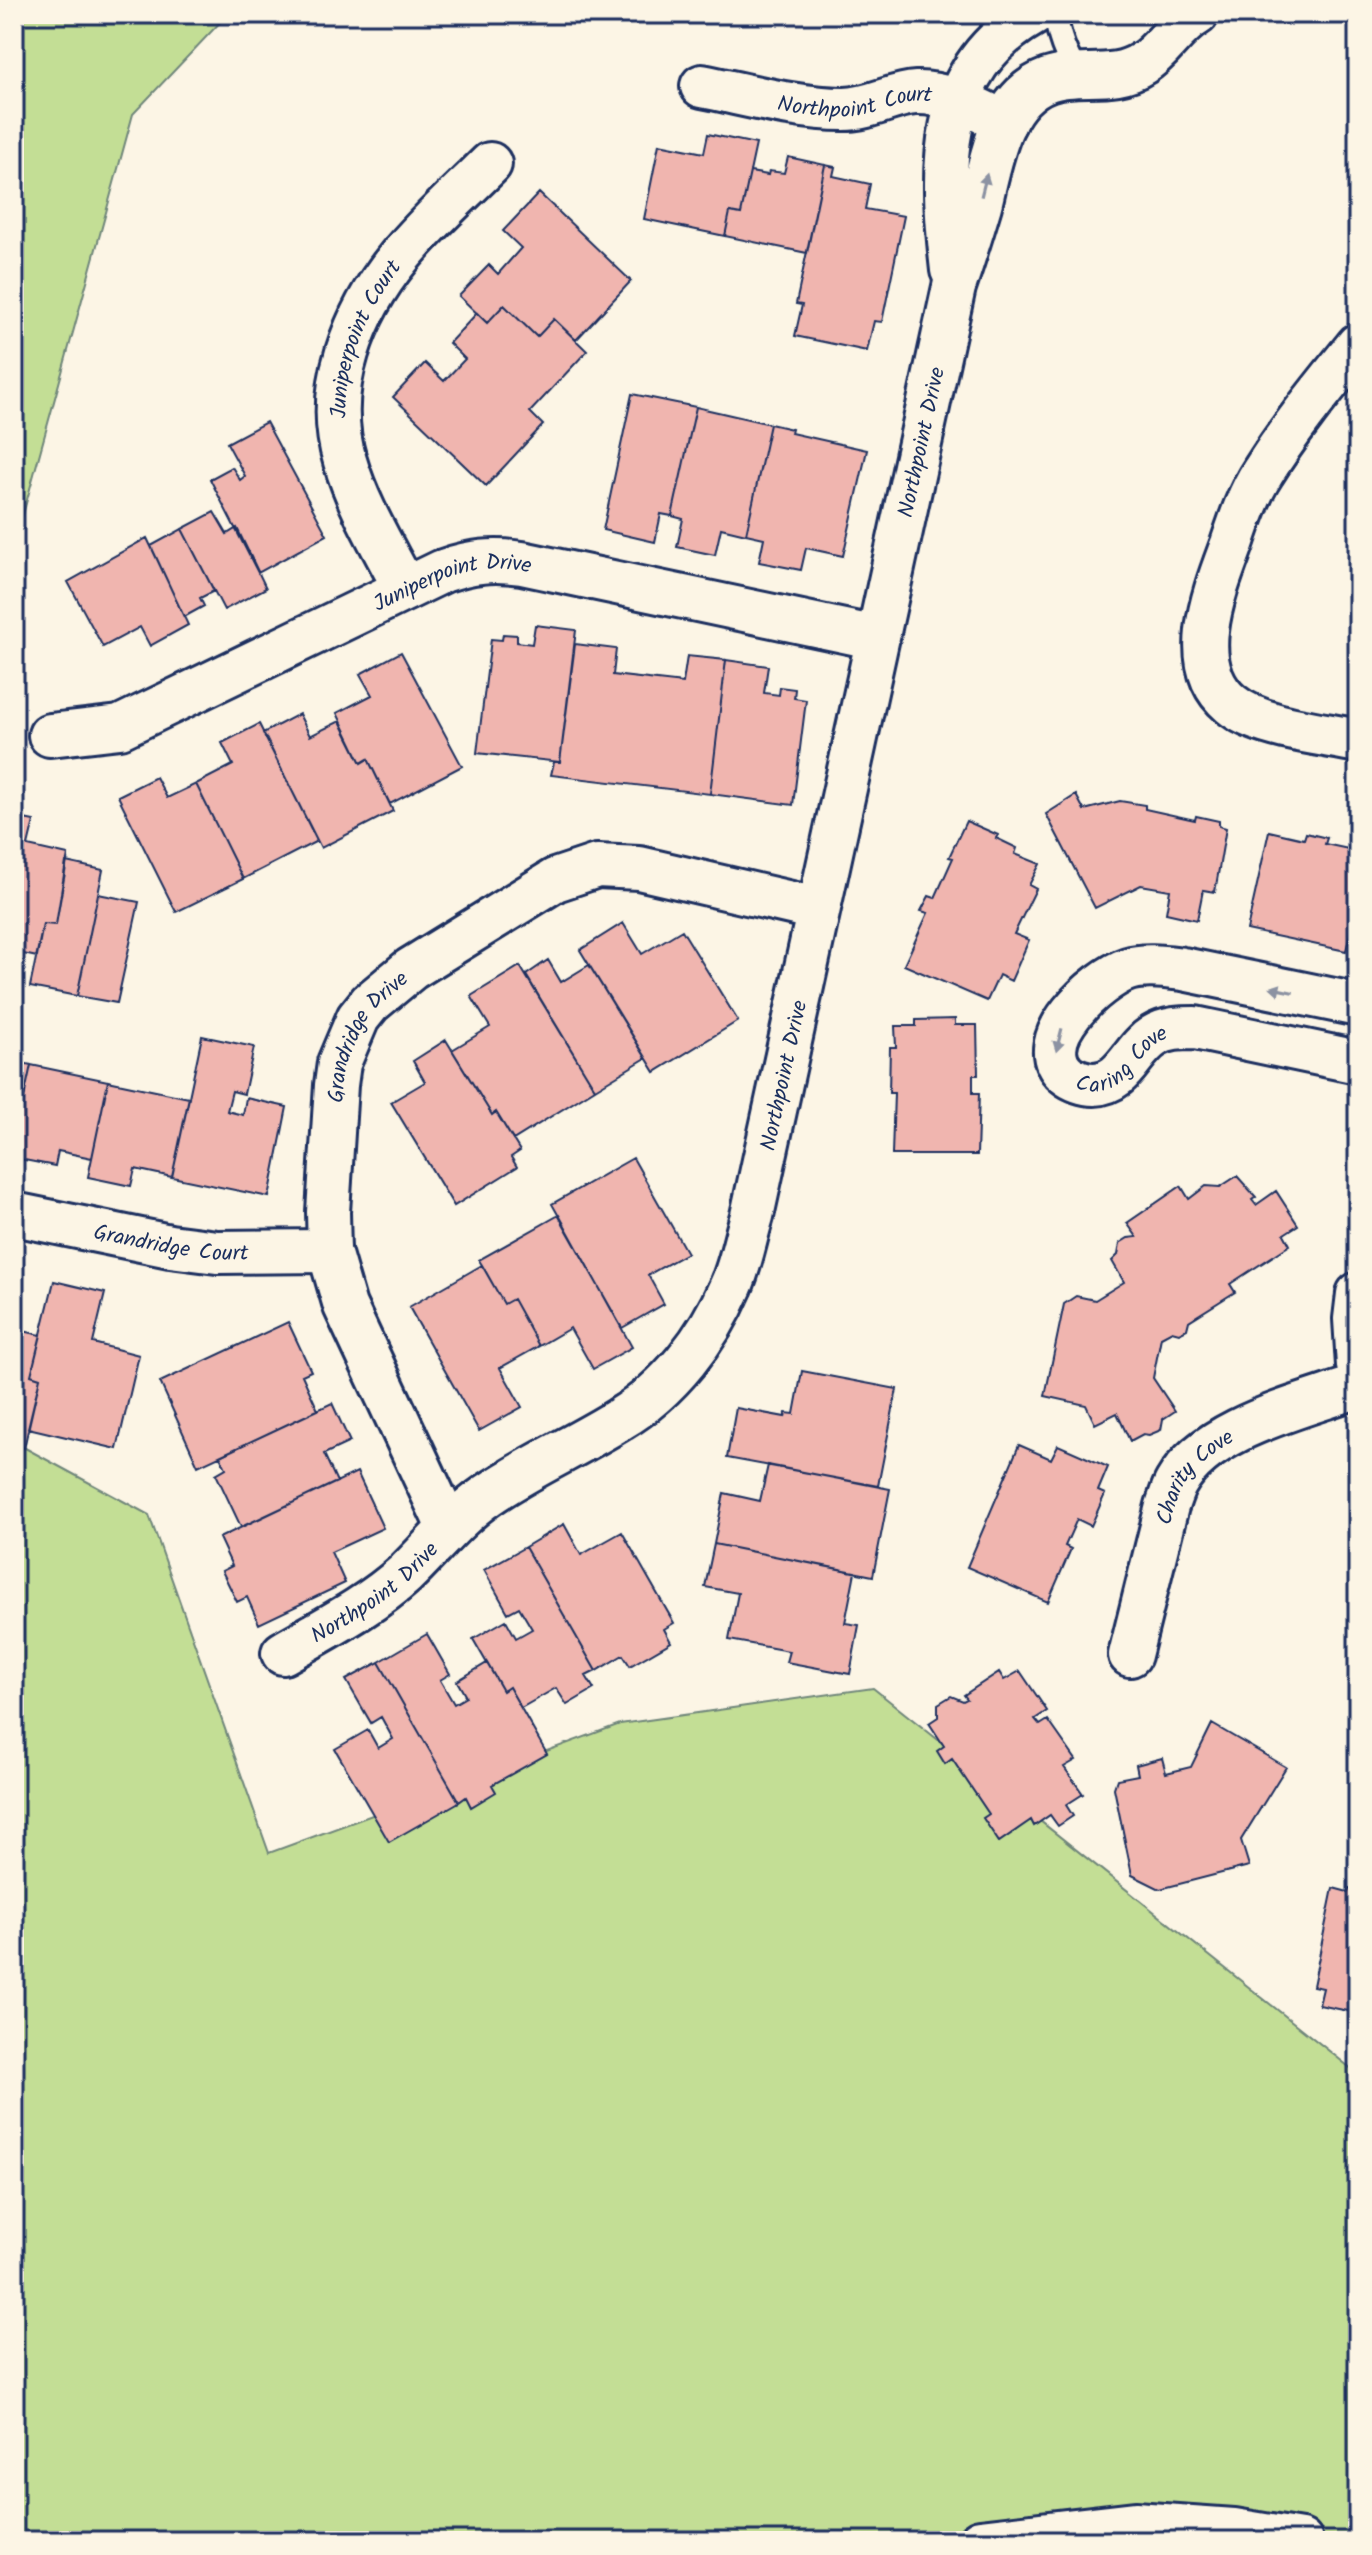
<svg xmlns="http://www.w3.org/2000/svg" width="1372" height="2555" viewBox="0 0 1372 2555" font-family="Kalam,sans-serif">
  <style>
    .green { fill: #c3de95; stroke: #6f867a; stroke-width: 2 }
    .building { fill: #f0b5af; stroke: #1b2f5e; stroke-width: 2 }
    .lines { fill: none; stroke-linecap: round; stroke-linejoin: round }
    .lane-casing { stroke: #1b2f5e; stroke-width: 28 }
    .street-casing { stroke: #1b2f5e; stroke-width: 48 }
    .lane { stroke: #fcf5e5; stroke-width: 22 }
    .street { stroke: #fcf5e5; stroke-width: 42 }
    .oneway { fill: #8c92a2 }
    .labels { text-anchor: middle; stroke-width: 6; stroke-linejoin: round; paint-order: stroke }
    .street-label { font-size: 22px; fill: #1b2f5e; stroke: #fcf5e5 }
  </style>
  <rect width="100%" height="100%" fill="#fcf5e5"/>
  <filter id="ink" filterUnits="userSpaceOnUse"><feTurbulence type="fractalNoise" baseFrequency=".0125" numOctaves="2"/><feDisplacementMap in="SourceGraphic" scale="16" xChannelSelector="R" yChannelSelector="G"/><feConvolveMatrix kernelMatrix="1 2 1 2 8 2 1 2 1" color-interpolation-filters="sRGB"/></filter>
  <g filter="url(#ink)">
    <!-- green -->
    <path class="green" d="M14 14H228L133 114 14 547Z
      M14 1442 149 1515 269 1853 620 1724 873 1688 1358 2074V2541H14Z"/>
    <!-- building -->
    <path class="building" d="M708 134 756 144 741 214 730 212 725 236 644 219 659 144 704 153Z
      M788 157 825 165 807 253 725 236 730 212 741 214 750 172 768 175 769 171 784 173Z
      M825 165 835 167 833 176 870 184 865 209 904 216 882 322 874 321 867 351 795 336 802 305 796 304Z
      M539 193 631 281 576 340 554 319 537 337 504 305 487 323 459 296 489 265 498 274 521 248 503 231Z
      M504 305 537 337 554 319 587 351 530 412 543 425 486 486 393 397 425 363 444 381 465 359 449 343 477 313 487 323Z
      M632 394 696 407 672 516 661 514 655 542 603 530Z
      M696 407 770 424 746 534 721 528 715 555 677 547 683 519 672 516Z
      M266 422 327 535 258 573 210 479 232 467 240 480 245 476 227 443Z
      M770 424 792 429 791 433 867 450 843 556 806 548 801 570 759 562 764 538 746 534Z
      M214 512 227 534 237 528 266 588 224 610 182 529Z
      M182 529 214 591 200 598 204 606 184 617 151 546Z
      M147 538 188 625 150 646 140 627 103 647 68 582Z
      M535 625 576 630 560 762 477 753 491 639 502 640 503 634 517 635V642L532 644Z
      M575 644 616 649 613 675 683 683 687 656 726 660 710 794 551 775 554 762H560Z
      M401 652 462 766 390 804 368 759 361 763 337 713 372 695 360 674Z
      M726 660 768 666 764 693 779 695 780 687 795 689 794 698 806 700 793 805 710 794Z
      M299 714 310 736 340 721 361 763 368 759 393 811 321 848 263 733Z
      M259 724 317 841 243 879 196 784 233 765 222 743Z
      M156 777 167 798 196 784 243 879 176 912 118 796Z
      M1076 795 1084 810 1120 801 1145 805V809L1195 820 1196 816 1219 821V826L1226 828 1215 892 1203 890 1197 920 1166 913 1170 890 1141 885 1095 908 1046 814Z
      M14 817 34 821 28 846 68 855 56 925 43 924 37 957 14 952Z
      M966 821 998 835 996 838 1017 848 1015 854 1040 864 1029 885 1036 889 1014 934 1029 940 1011 981 999 975 987 1001 904 965 928 913 921 911 929 896 935 898 953 858 949 857Z
      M1269 831 1304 839 1306 833 1327 838 1325 844 1358 851V914L1355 913 1346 951 1247 930Z
      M66 862 103 870 77 996 30 987 43 924 56 925Z
      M98 894 139 902 117 1003 77 996Z
      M623 923 642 954 682 930 738 1021 655 1072 580 950Z
      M548 960 561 982 589 965 646 1058 595 1089 526 975Z
      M520 966 595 1089 513 1140 496 1112 492 1115 452 1050 490 1027 471 996Z
      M955 1019V1025H977L978 1075H973V1093H979L977 1155H892L894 1093H889L890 1047H896L895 1026H916V1020Z
      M202 1036 254 1047 244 1094 232 1091 227 1111 243 1115 246 1098 287 1107 269 1197 172 1177Z
      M446 1040 492 1115 496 1112 520 1151 511 1157 517 1167 454 1206 391 1102 425 1082 413 1061Z
      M14 1061 31 1065 14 1144Z
      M31 1065 108 1081 92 1158 58 1151 55 1166 14 1158V1144Z
      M108 1081 189 1098 172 1177 135 1169 131 1186 88 1177Z
      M633 1158 687 1253 648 1275 664 1304 622 1328 552 1204Z
      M1237 1176 1256 1197 1252 1200 1256 1205 1276 1191 1298 1225 1284 1234 1290 1245 1230 1284 1235 1292 1189 1321 1187 1329 1179 1333 1172 1331 1161 1337 1153 1378 1175 1411 1163 1419 1161 1430 1149 1435 1143 1434 1130 1441 1117 1413 1095 1424 1086 1405 1045 1396 1064 1304 1076 1296 1095 1300 1124 1282 1112 1261 1118 1255 1120 1243 1128 1238 1137 1237 1127 1223 1181 1186 1189 1199 1206 1186 1220 1187Z
      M559 1215 632 1347 593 1369 570 1328 539 1346 513 1299 504 1304 479 1260Z
      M482 1265 504 1304 513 1299 539 1346 500 1368 522 1407 479 1431 409 1307Z
      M14 1274 23 1277 14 1314Z
      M54 1281 105 1293 93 1343 139 1355 117 1449 28 1428 40 1378 31 1375Z
      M288 1322 311 1371 302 1375 318 1410 198 1466 160 1382Z
      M14 1329 41 1335 31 1375 40 1378 24 1448 14 1445Z
      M802 1371 897 1389 878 1486 727 1458 736 1408 785 1417 786 1413 794 1414Z
      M332 1403 350 1442 324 1454 337 1482 241 1527 216 1474 226 1468 220 1456Z
      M1019 1445 1051 1459 1058 1445 1108 1467 1098 1491 1105 1494 1091 1526 1077 1519 1065 1546 1071 1549 1048 1602 967 1567Z
      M768 1465 890 1489 873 1576 714 1544 724 1493 760 1501Z
      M357 1472 383 1528 331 1552 345 1583 259 1624 247 1597 237 1602 222 1571 232 1566 219 1538Z
      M564 1524 581 1555 622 1532 674 1623 664 1629 671 1642 630 1666 623 1655 596 1671 525 1547Z
      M714 1544 855 1572 845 1623 859 1625 850 1674 786 1662 789 1651 729 1640 738 1593 705 1587Z
      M525 1547 596 1671 586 1676 594 1689 567 1705 556 1688 521 1708 509 1687 503 1691 473 1639 506 1620 516 1638 532 1629 519 1607 508 1613 484 1570Z
      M427 1634 450 1674 440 1680 454 1704 466 1697 457 1681 487 1663 503 1691 509 1687 547 1754 492 1785 496 1792 471 1807 466 1797 459 1802 379 1662Z
      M379 1662 459 1802 389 1842 335 1749 368 1730 378 1748 393 1739 381 1717 371 1723 346 1680Z
      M1020 1671 1047 1711 1035 1719 1040 1725 1048 1720 1076 1760 1064 1767 1083 1794 1066 1805 1073 1816 1058 1826 1050 1815 1034 1826 1031 1820 999 1842 983 1818 989 1814 952 1759 945 1764 937 1751 944 1746 929 1723 938 1717V1704L951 1696 963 1701 967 1699 964 1695 999 1672 1004 1680Z
      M1212 1724 1286 1767 1241 1840 1249 1866 1160 1889 1132 1875 1114 1788 1117 1779 1138 1775 1136 1765 1162 1758 1166 1773 1191 1767Z
      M1333 1888 1348 1892 1349 1888 1358 1889V2013L1319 2005 1323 1988 1313 1986Z"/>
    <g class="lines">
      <defs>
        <path id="lane" d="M1056 14C1058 37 1065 55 1078 74"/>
        <g id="street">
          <path id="s1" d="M702 86C748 95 796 109 844 109 871 109 893 94 916 93 947 92 978 110 1005 122"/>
          <path d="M952 270C941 171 934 70 1034 14"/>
          <path d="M1358 345C1325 386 1291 427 1263 472 1249 493 1240 520 1232 544 1215 590 1184 665 1231 704 1259 728 1321 733 1358 741"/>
          <path id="s2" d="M405 589C384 548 358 506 345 461 323 389 354 312 400 256 427 223 460 194 490 164"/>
          <path id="s3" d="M50 735 120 727 443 571C471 561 493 559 522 563L877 638"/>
          <path id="s4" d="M1358 1005 1183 969C1165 967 1145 964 1128 969 1098 979 1028 1041 1066 1074 1073 1080 1085 1084 1094 1084 1125 1083 1131 1050 1154 1036 1167 1028 1181 1028 1195 1028L1358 1062"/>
          <path id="s5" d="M14 1214 170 1246 217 1252 329 1251"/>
          <path d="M1358 1294 1355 1319 1358 1366"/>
          <path id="s6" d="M448 1527 345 1306 329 1251 328 1212 336 1085 339 1063 358 1018 370 1003 411 969 555 880 597 866 639 868 817 909"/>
          <path id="s7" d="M283 1653C324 1629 370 1606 405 1574 433 1547 456 1517 488 1495 530 1466 577 1446 620 1419 669 1390 709 1338 731 1286 741 1264 745 1239 752 1216L954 287C963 260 972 232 980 205 991 161 999 98 1048 80 1079 69 1113 83 1143 63 1164 50 1175 26 1197 14"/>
          <path id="s8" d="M1130 1655 1167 1506C1170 1498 1172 1490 1176 1483 1207 1427 1302 1407 1358 1386"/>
          <path d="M980 2541 1135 2523 1234 2530 1301 2541"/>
        </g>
      </defs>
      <!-- lane casing -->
      <use href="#lane" class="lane-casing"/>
      <!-- street casing -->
      <use href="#street" class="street-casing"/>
      <!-- lane -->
      <use href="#lane" class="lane"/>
      <!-- street -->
      <use href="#street" class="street"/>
    </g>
    <!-- one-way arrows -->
    <defs><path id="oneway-solid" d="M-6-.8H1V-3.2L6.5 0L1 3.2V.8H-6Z" transform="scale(2)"/></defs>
    <g class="oneway">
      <use href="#oneway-solid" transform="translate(984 185) rotate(-76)"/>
      <use href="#oneway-solid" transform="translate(1282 990) rotate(-168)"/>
      <use href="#oneway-solid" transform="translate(1059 1040) rotate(104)"/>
    </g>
  </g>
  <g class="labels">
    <!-- street labels -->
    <g class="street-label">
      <text dy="8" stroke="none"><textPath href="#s1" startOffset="156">Northpoint Court</textPath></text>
      <text dy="8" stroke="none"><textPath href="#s2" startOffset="270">Juniperpoint Court</textPath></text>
      <text dy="8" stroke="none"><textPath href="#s7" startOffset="1454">Northpoint Drive</textPath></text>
      <text dy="8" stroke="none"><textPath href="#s3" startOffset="436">Juniperpoint Drive</textPath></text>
      <text dy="8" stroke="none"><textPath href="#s6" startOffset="526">Grandridge Drive</textPath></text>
      <text dy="8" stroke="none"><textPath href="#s4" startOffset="442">Caring Cove</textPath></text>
      <text dy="8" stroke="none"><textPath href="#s7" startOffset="806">Northpoint Drive</textPath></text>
      <text dy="8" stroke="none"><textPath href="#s5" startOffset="160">Grandridge Court</textPath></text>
      <text dy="8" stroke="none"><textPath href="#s8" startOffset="194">Charity Cove</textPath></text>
      <text dy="8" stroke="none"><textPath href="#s7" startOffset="110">Northpoint Drive</textPath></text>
    </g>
  </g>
  <!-- margin -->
  <rect width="1372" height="2555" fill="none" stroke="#fcf5e5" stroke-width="48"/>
  <rect x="24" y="24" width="1324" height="2507" fill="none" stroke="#1b2f5e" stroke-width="3" filter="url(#ink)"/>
</svg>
